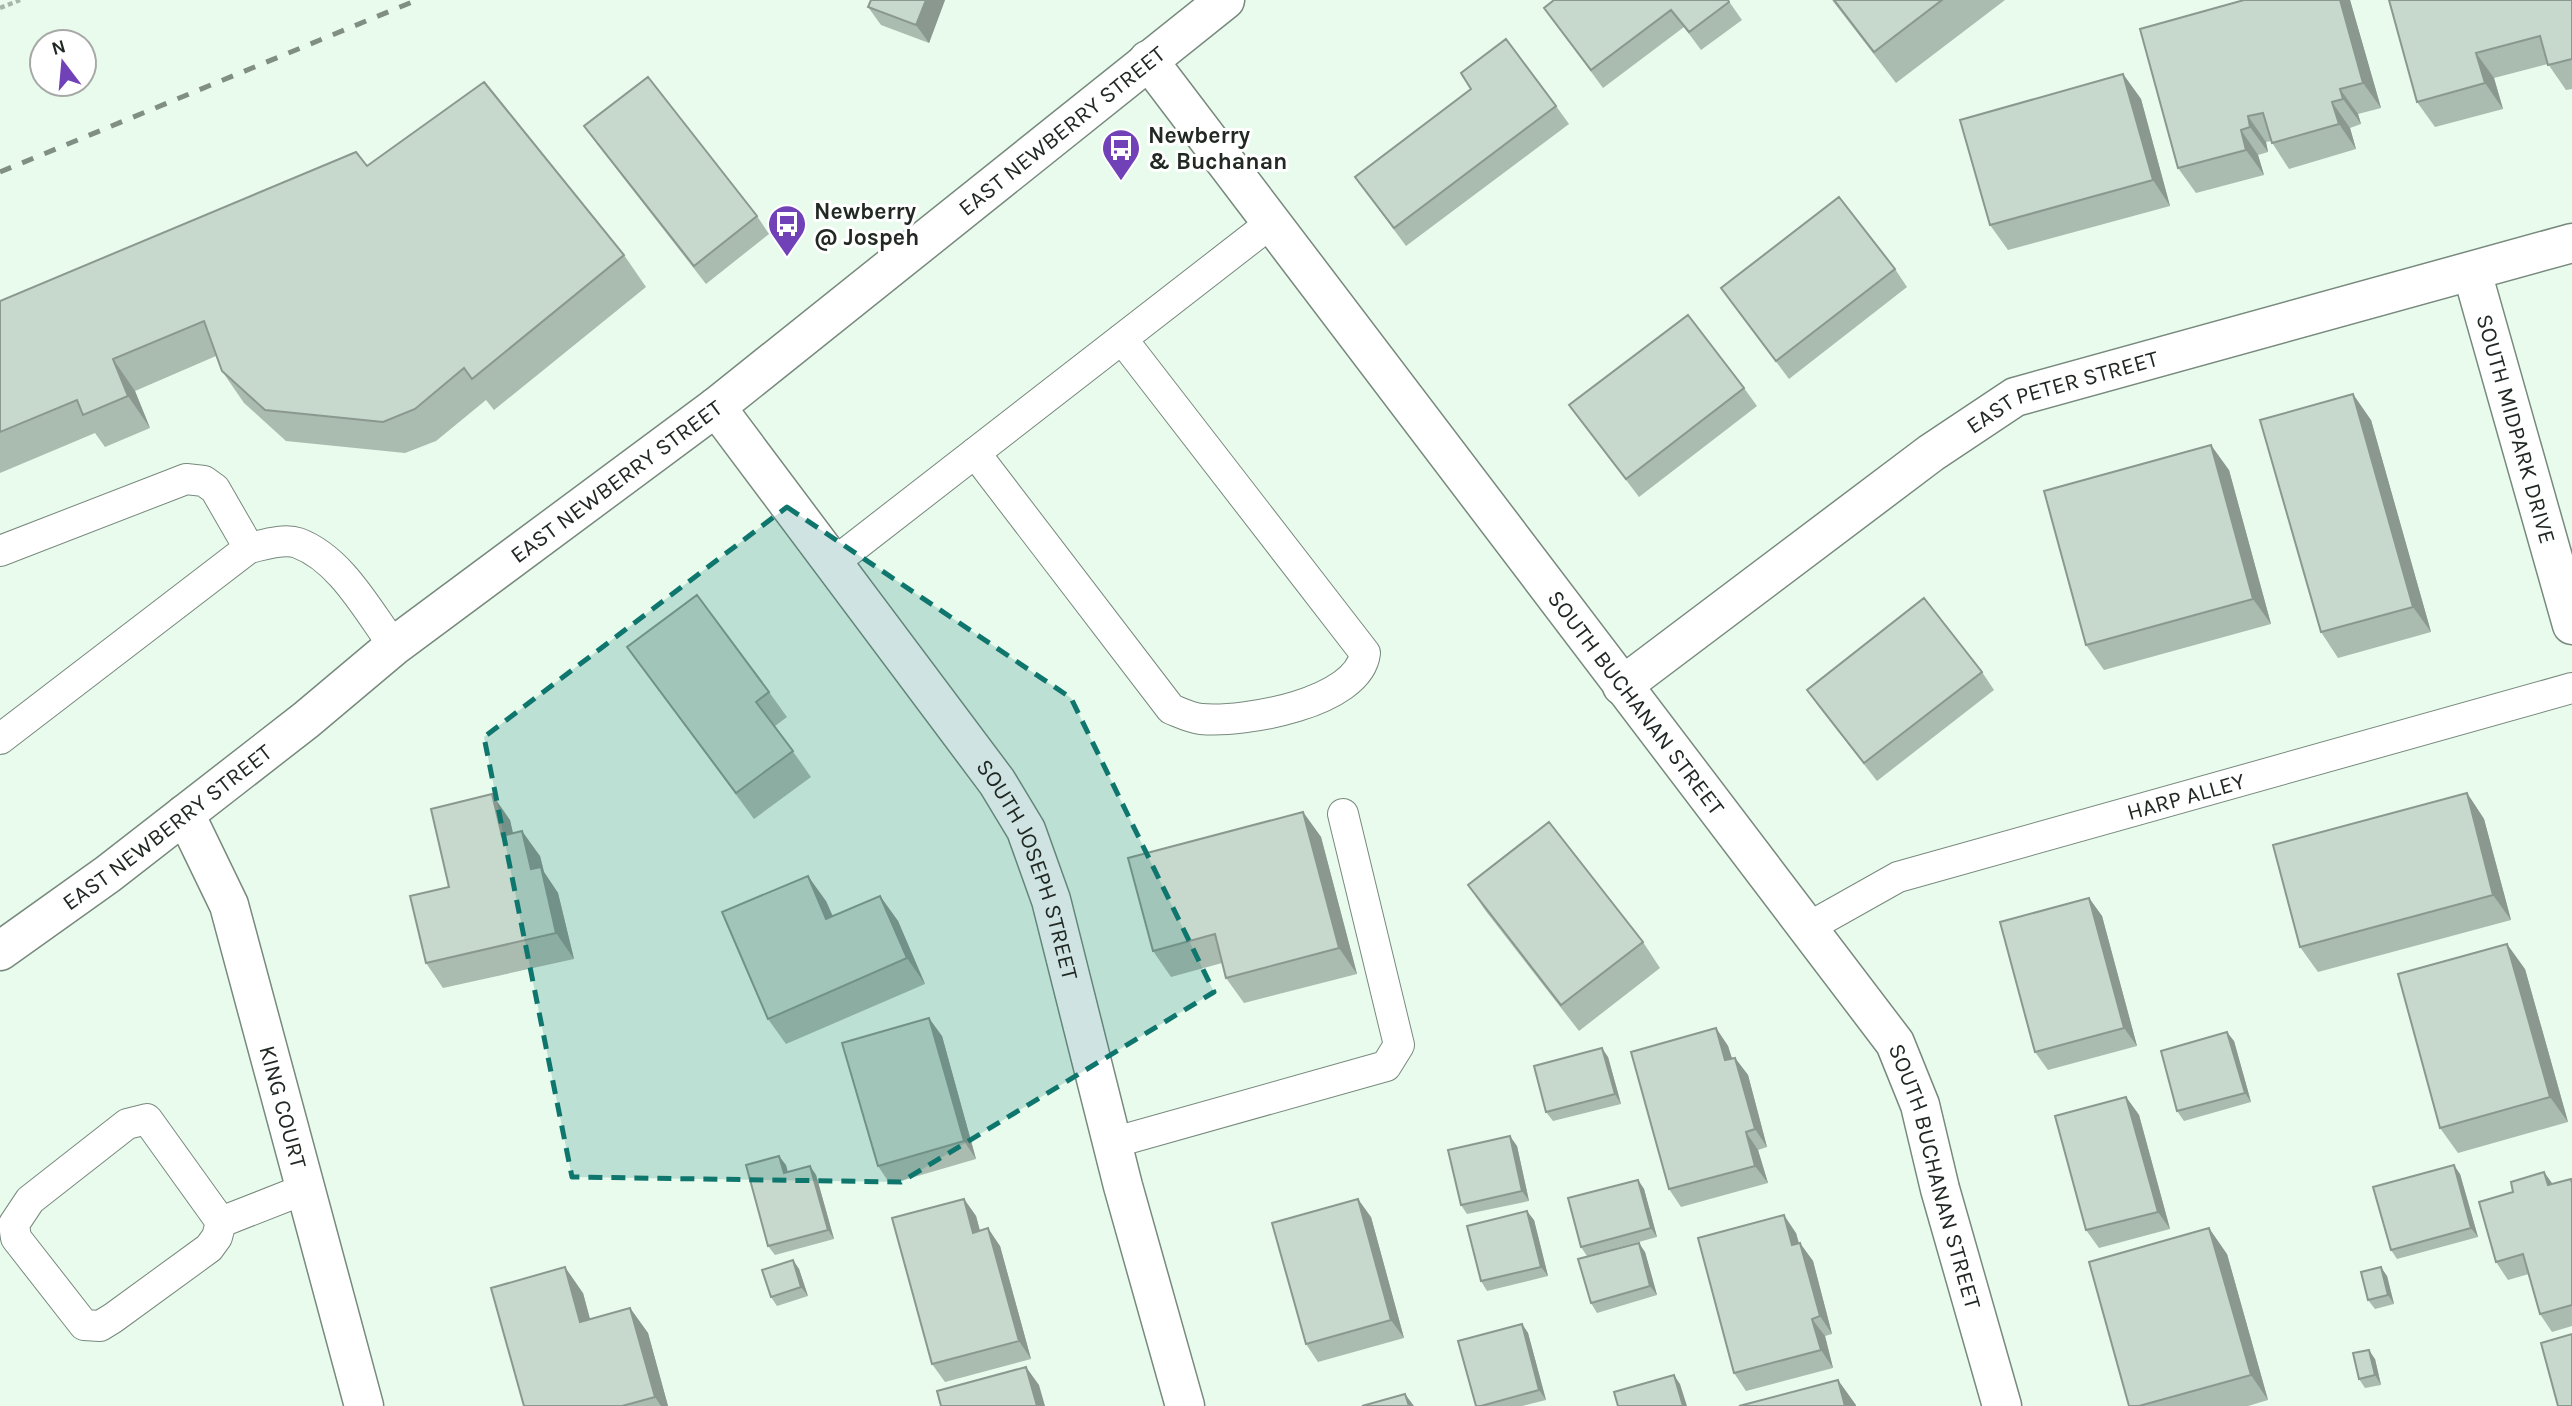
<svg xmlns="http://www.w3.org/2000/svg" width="2572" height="1406" viewBox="0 0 2572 1406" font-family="Karla,sans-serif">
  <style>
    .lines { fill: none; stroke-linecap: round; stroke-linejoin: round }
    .service-casing { stroke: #78897d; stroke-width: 32 }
    .minor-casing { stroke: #78897d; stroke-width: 41 }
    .secondary-casing { stroke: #78897d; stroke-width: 41 }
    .path { stroke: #a7b6ab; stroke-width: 4.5; stroke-dasharray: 5 3.5; stroke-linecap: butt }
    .service { stroke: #fff; stroke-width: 30 }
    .minor { stroke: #fff; stroke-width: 38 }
    .secondary { stroke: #fff; stroke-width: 38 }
    .rail { stroke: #818e84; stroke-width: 5; stroke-dasharray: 12 12; stroke-linecap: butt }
    .wall { fill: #aabbaf }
    .shaded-wall { fill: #8b988f }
    .building { fill: #c6d9cc; stroke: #8b988f; stroke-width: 2 }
    .marked { fill: #0f766e; fill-opacity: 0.2; stroke: #0f766e; stroke-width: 5; stroke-dasharray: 14 9; stroke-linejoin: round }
    .labels { text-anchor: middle; stroke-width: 6; stroke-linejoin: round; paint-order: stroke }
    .street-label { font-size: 23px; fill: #222924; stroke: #fff }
    .poi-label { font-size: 23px; font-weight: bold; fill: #222924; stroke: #fff; text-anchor: start }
  </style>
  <rect width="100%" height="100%" fill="#e8fbed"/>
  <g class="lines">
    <defs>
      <g id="service">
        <path d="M975 453 1171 709C1181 713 1191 718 1201 719 1244 723 1359 703 1365 653L1122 339"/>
        <path d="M249 548C263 545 284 538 298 543 341 559 368 611 394 646"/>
        <path d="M0 551 186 479 204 481 215 489 249 548 0 739"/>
        <path d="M832 564 1271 223"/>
        <path id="s1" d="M1809 927 1898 877 2572 688"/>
        <path d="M147 1119 221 1222 217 1237 209 1248 113 1318 100 1326 84 1325 16 1238 14 1224 30 1200 127 1124Z"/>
        <path d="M1112 1143 1386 1066 1399 1045 1343 814"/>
        <path d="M221 1222 305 1189"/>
      </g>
      <g id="minor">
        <path id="s2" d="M1148 60 1895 1043 1920 1105 1940 1189 2002 1406"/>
        <path id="s3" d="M2472 272 2572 625"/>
        <path id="s4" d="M716 407 997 782 1026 830 1051 900 1123 1186 1185 1406"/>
        <path id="s5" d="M1622 686 1931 453 2015 397 2572 243"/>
        <path id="s6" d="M185 814 229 905 364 1406"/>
      </g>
      <g id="secondary">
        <path id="s7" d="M0 951 108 874 306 720 394 646 716 407 1225 0"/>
      </g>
    </defs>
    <!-- service casing -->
    <use href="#service" class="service-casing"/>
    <!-- minor casing -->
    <use href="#minor" class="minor-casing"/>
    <!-- secondary casing -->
    <use href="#secondary" class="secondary-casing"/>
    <!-- path -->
    <path class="path" d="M0 8 20 0"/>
    <!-- service -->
    <use href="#service" class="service"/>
    <!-- minor -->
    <use href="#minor" class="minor"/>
    <!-- secondary -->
    <use href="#secondary" class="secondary"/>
    <!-- rail -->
    <path class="rail" d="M0 172 417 0"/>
  </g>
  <!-- wall -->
  <path class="wall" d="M871 0H945L929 43 881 25 868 7Z
    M1728 0 1742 20 1701 50 1684 27 1603 88 1544 8Z
    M1832 0H2005L1896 83Z
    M2350 0 2381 108 2358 114 2361 124 2350 128 2356 149 2289 169 2271 141 2266 142 2268 152 2258 155 2264 175 2196 193 2178 168Z
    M2389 0H2572V89L2566 90 2548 64 2494 78 2503 109 2435 127 2417 102Z
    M2123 74 2141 99 2170 206 2008 250 1990 225Z
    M1556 106 1569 124 1406 246 1355 177Z
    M584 126 757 216 769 234 706 284 597 144Z
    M367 166 624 255 646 287 494 410 486 400 436 441 405 453 286 441 244 403 222 371 216 356 135 391 150 428 105 447 95 433 0 473V301Z
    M1895 269 1907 287 1789 379 1721 288Z
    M1744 388 1757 406 1639 497 1569 405Z
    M2371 420 2431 632 2338 658 2321 632Z
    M2229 470 2271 624 2104 670 2086 645Z
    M627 647 769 692 787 717 775 726 811 777 754 819Z
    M1982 672 1994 690 1877 781 1819 707 1807 690Z
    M2467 793 2484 819 2511 920 2318 972 2300 947Z
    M1303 812 1321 837 1357 974 1244 1003 1226 978 1222 963 1171 977 1153 951Z
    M510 820 513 833 540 856 544 872 558 893 574 959 443 988 426 963 449 887Z
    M1468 885 1643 942 1660 968 1579 1031 1485 910Z
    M880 896 898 921 925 984 786 1044 768 1019 826 901 833 916Z
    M2089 898 2102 916 2137 1046 2048 1070 2035 1052Z
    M2525 969 2568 1122 2458 1153 2440 1128Z
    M1716 1028 1728 1046 1732 1058H1735L1748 1075 1767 1147 1758 1150 1768 1183 1681 1207 1669 1189Z
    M942 1036 976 1159 890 1184 878 1166Z
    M2234 1041 2251 1102 2184 1121 2177 1111Z
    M1608 1057 1621 1104 1553 1121 1546 1112Z
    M2126 1097 2139 1115 2170 1229 2099 1248 2086 1230Z
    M1517 1146 1529 1201 1467 1214 1461 1205Z
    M786 1165 788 1172 810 1166 816 1175 834 1239 775 1255 768 1246Z
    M2544 1172 2552 1184 2572 1181V1326L2552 1332 2540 1314 2529 1274 2508 1280 2496 1262 2513 1192Z
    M2460 1174 2478 1237 2397 1259 2391 1250Z
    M1638 1180 1644 1189 1657 1237 1587 1256 1581 1247Z
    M964 1199 976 1216 980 1231 1000 1246 1031 1359 945 1382 932 1364Z
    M1371 1217 1404 1338 1318 1362 1306 1344Z
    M1534 1220 1548 1276 1487 1291 1481 1281Z
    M1796 1233 1799 1243 1813 1261 1832 1334 1825 1336 1833 1368 1746 1391 1734 1373Z
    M1645 1252 1657 1295 1597 1313 1591 1303Z
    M2227 1254 2268 1400 2248 1406H2129Z
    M793 1260 799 1269 808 1296 777 1306 771 1297Z
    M2387 1276 2394 1304 2375 1309 2368 1300Z
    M583 1293 590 1320 630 1308 648 1333 668 1406H524Z
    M1522 1324 1528 1333 1546 1400 1522 1406H1476Z
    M2375 1359 2381 1385 2365 1388 2359 1379Z"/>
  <!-- shaded-wall -->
  <path class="shaded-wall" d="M926 0H945L929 43 916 25Z
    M2340 0H2350L2381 108 2363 83Z
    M2476 53 2494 78 2503 109 2485 83Z
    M2123 74 2141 99 2170 206 2153 180Z
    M2340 89 2358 114 2361 124 2343 99Z
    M2332 102 2350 128 2356 149 2339 124Z
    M2248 116 2266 142 2268 152 2250 127Z
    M2241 130 2258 155 2264 175 2246 150Z
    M113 359 135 391 150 428 128 396Z
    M2353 394 2371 420 2431 632 2413 607Z
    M2211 445 2229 470 2271 624 2253 599Z
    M2467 793 2484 819 2511 920 2493 895Z
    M492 794 510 820 519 861 502 836Z
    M1303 812 1321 837 1357 974 1339 948Z
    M522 831 540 856 544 872 558 893 574 959 556 933 531 869Z
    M808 876 826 901 844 944 826 919Z
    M880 896 898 921 925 984 907 958Z
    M2089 898 2102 916 2137 1046 2124 1028Z
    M2507 944 2525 969 2568 1122 2550 1097Z
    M929 1018 942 1036 976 1159 964 1141Z
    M1716 1028 1728 1046 1738 1078 1725 1060Z
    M2227 1032 2234 1041 2251 1102 2245 1093Z
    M1602 1048 1608 1057 1621 1104 1615 1094Z
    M1735 1058 1748 1075 1767 1147 1755 1129Z
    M2126 1097 2139 1115 2170 1229 2158 1212Z
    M1746 1132 1758 1150 1768 1183 1755 1166Z
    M1510 1136 1517 1146 1529 1201 1522 1191Z
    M779 1156 786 1165 790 1183 784 1173Z
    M2454 1165 2460 1174 2478 1237 2471 1228Z
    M810 1166 816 1175 834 1239 828 1230Z
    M2544 1172 2557 1190 2548 1185Z
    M1638 1180 1644 1189 1657 1237 1651 1228Z
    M964 1199 976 1216 985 1250 973 1233Z
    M1358 1199 1371 1217 1404 1338 1391 1320Z
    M1527 1211 1534 1220 1548 1276 1541 1267Z
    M1784 1215 1796 1233 1804 1263 1792 1245Z
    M988 1228 1000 1246 1031 1359 1019 1341Z
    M2209 1228 2227 1254 2268 1400 2251 1375Z
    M1639 1243 1645 1252 1657 1295 1650 1286Z
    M1800 1243 1813 1261 1832 1334 1820 1316Z
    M793 1260 799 1269 808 1296 801 1287Z
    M565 1267 583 1293 598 1348 580 1322Z
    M2381 1267 2387 1276 2394 1304 2388 1295Z
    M630 1308 648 1333 668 1406H661L655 1397Z
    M1812 1319 1825 1336 1833 1368 1821 1350Z
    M1522 1324 1528 1333 1546 1400 1539 1390Z
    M2369 1350 2375 1359 2381 1385 2375 1375Z
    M1026 1367 1039 1385 1045 1406H1037Z
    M1674 1375 1680 1384 1687 1406H1683Z
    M1838 1380 1856 1405V1406H1845Z
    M1405 1394 1414 1406H1409Z"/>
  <!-- building -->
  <path class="building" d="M871 0H926L916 25 868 7Z
    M1554 0H1728L1729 2 1689 32 1671 10 1591 70 1544 8Z
    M1834 0H1942L1874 52Z
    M2244 0H2340L2363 83 2340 89 2343 99 2332 102 2339 124 2272 143 2263 113 2248 116 2250 127 2241 130 2246 150 2178 168 2140 29Z
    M2389 0H2572V59L2548 65 2540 36 2476 53 2485 83 2417 102Z
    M1506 39 1556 106 1394 228 1355 177 1471 89 1461 73Z
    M2123 74 2153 180 1990 225 1960 120Z
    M648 77 757 216 694 266 584 126Z
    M484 82 624 255 472 379 464 368 415 409 383 422 265 410 222 371 204 321 113 359 128 396 83 415 77 400 0 432V301L356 152 367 166Z
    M1839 197 1895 269 1776 361 1721 288Z
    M1688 315 1744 388 1626 479 1569 405Z
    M2353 394 2413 607 2321 632 2260 420Z
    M2211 445 2253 599 2086 645 2044 491Z
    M697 595 769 692 756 702 793 751 736 793 627 647Z
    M1924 598 1982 672 1864 763 1807 690Z
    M2467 793 2493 895 2300 947 2273 845Z
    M492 794 502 836 522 831 531 869 541 867 556 933 426 963 410 896 449 887 431 809Z
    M1303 812 1339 948 1226 978 1215 934 1153 951 1128 858Z
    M1549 822 1643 942 1561 1005 1468 885Z
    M808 876 826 919 880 896 907 958 768 1019 722 912Z
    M2089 898 2124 1028 2035 1052 2000 922Z
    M2507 944 2550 1097 2440 1128 2398 974Z
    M929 1018 964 1141 878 1166 842 1043Z
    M1716 1028 1725 1060 1735 1058 1755 1129 1746 1132 1755 1166 1669 1189 1631 1052Z
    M2227 1032 2245 1093 2177 1111 2161 1051Z
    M1602 1048 1615 1094 1546 1112 1534 1066Z
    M2126 1097 2158 1212 2086 1230 2055 1116Z
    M1510 1136 1522 1191 1461 1205 1448 1150Z
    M779 1156 784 1173 810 1166 828 1230 768 1246 746 1165Z
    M2454 1165 2471 1228 2391 1250 2373 1187Z
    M2544 1172 2548 1185 2571 1179 2572 1183V1305L2540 1314 2523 1254 2496 1262 2479 1202 2513 1192 2511 1182Z
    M1638 1180 1651 1228 1581 1247 1568 1198Z
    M964 1199 973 1233 988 1228 1019 1341 932 1364 892 1218Z
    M1358 1199 1391 1320 1306 1344 1272 1223Z
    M1527 1211 1541 1267 1481 1281 1467 1226Z
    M1784 1215 1792 1245 1800 1243 1820 1316 1812 1319 1821 1350 1734 1373 1698 1238Z
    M2209 1228 2251 1375 2139 1406H2129L2089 1262Z
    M1639 1243 1650 1286 1591 1303 1578 1259Z
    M793 1260 801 1287 771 1297 762 1270Z
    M565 1267 580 1322 630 1308 655 1397 622 1406H524L491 1288Z
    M2381 1267 2388 1295 2368 1300 2361 1272Z
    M1522 1324 1539 1390 1481 1406H1476L1458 1341Z
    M2572 1334V1406H2558L2541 1343Z
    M2369 1350 2375 1375 2359 1379 2353 1353Z
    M1026 1367 1037 1406H941L937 1391Z
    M1674 1375 1683 1406H1618L1614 1392Z
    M1838 1380 1845 1406H1739Z
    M1405 1394 1409 1406H1362Z"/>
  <!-- marked area -->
  <path class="marked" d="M787 507 1071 698 1214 992 901 1182 572 1177 484 737Z"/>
  <!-- icons -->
  <defs>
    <symbol id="bus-pin" viewBox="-11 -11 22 30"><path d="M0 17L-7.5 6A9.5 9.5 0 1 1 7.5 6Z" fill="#7141b8" stroke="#fff"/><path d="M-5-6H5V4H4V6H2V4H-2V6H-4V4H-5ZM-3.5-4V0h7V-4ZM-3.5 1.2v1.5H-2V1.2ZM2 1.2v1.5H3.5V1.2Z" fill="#fff"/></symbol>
  </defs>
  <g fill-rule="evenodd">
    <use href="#bus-pin" x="1099" y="126" width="44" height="60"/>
    <use href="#bus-pin" x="765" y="202" width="44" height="60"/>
  </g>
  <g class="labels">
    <!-- street labels -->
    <g class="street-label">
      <text dy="8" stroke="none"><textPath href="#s7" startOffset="1342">EAST NEWBERRY STREET</textPath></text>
      <text dy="8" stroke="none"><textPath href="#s5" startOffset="534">EAST PETER STREET</textPath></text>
      <text dy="8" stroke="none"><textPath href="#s3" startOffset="163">SOUTH MIDPARK DRIVE</textPath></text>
      <text dy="8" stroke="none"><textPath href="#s7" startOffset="775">EAST NEWBERRY STREET</textPath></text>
      <text dy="8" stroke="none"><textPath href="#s2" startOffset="807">SOUTH BUCHANAN STREET</textPath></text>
      <text dy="8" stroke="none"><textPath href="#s1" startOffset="401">HARP ALLEY</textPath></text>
      <text dy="8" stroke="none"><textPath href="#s7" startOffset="208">EAST NEWBERRY STREET</textPath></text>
      <text dy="8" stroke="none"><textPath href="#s4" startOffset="562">SOUTH JOSEPH STREET</textPath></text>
      <text dy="8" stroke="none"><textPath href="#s6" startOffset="310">KING COURT</textPath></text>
      <text dy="8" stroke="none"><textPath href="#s2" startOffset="1374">SOUTH BUCHANAN STREET</textPath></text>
    </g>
    <!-- poi labels -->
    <g class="poi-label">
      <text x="1148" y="143">Newberry<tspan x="1148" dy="26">&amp; Buchanan</tspan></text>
      <text x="814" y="219">Newberry<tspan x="814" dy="26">@ Jospeh</tspan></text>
    </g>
  </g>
  <!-- north arrow -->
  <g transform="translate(63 63) rotate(344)"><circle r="33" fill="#ffffff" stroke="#a7a9a7" stroke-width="2"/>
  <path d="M0-5L12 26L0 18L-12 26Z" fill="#7141b8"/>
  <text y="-10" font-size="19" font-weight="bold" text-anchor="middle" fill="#222924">N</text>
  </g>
</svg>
